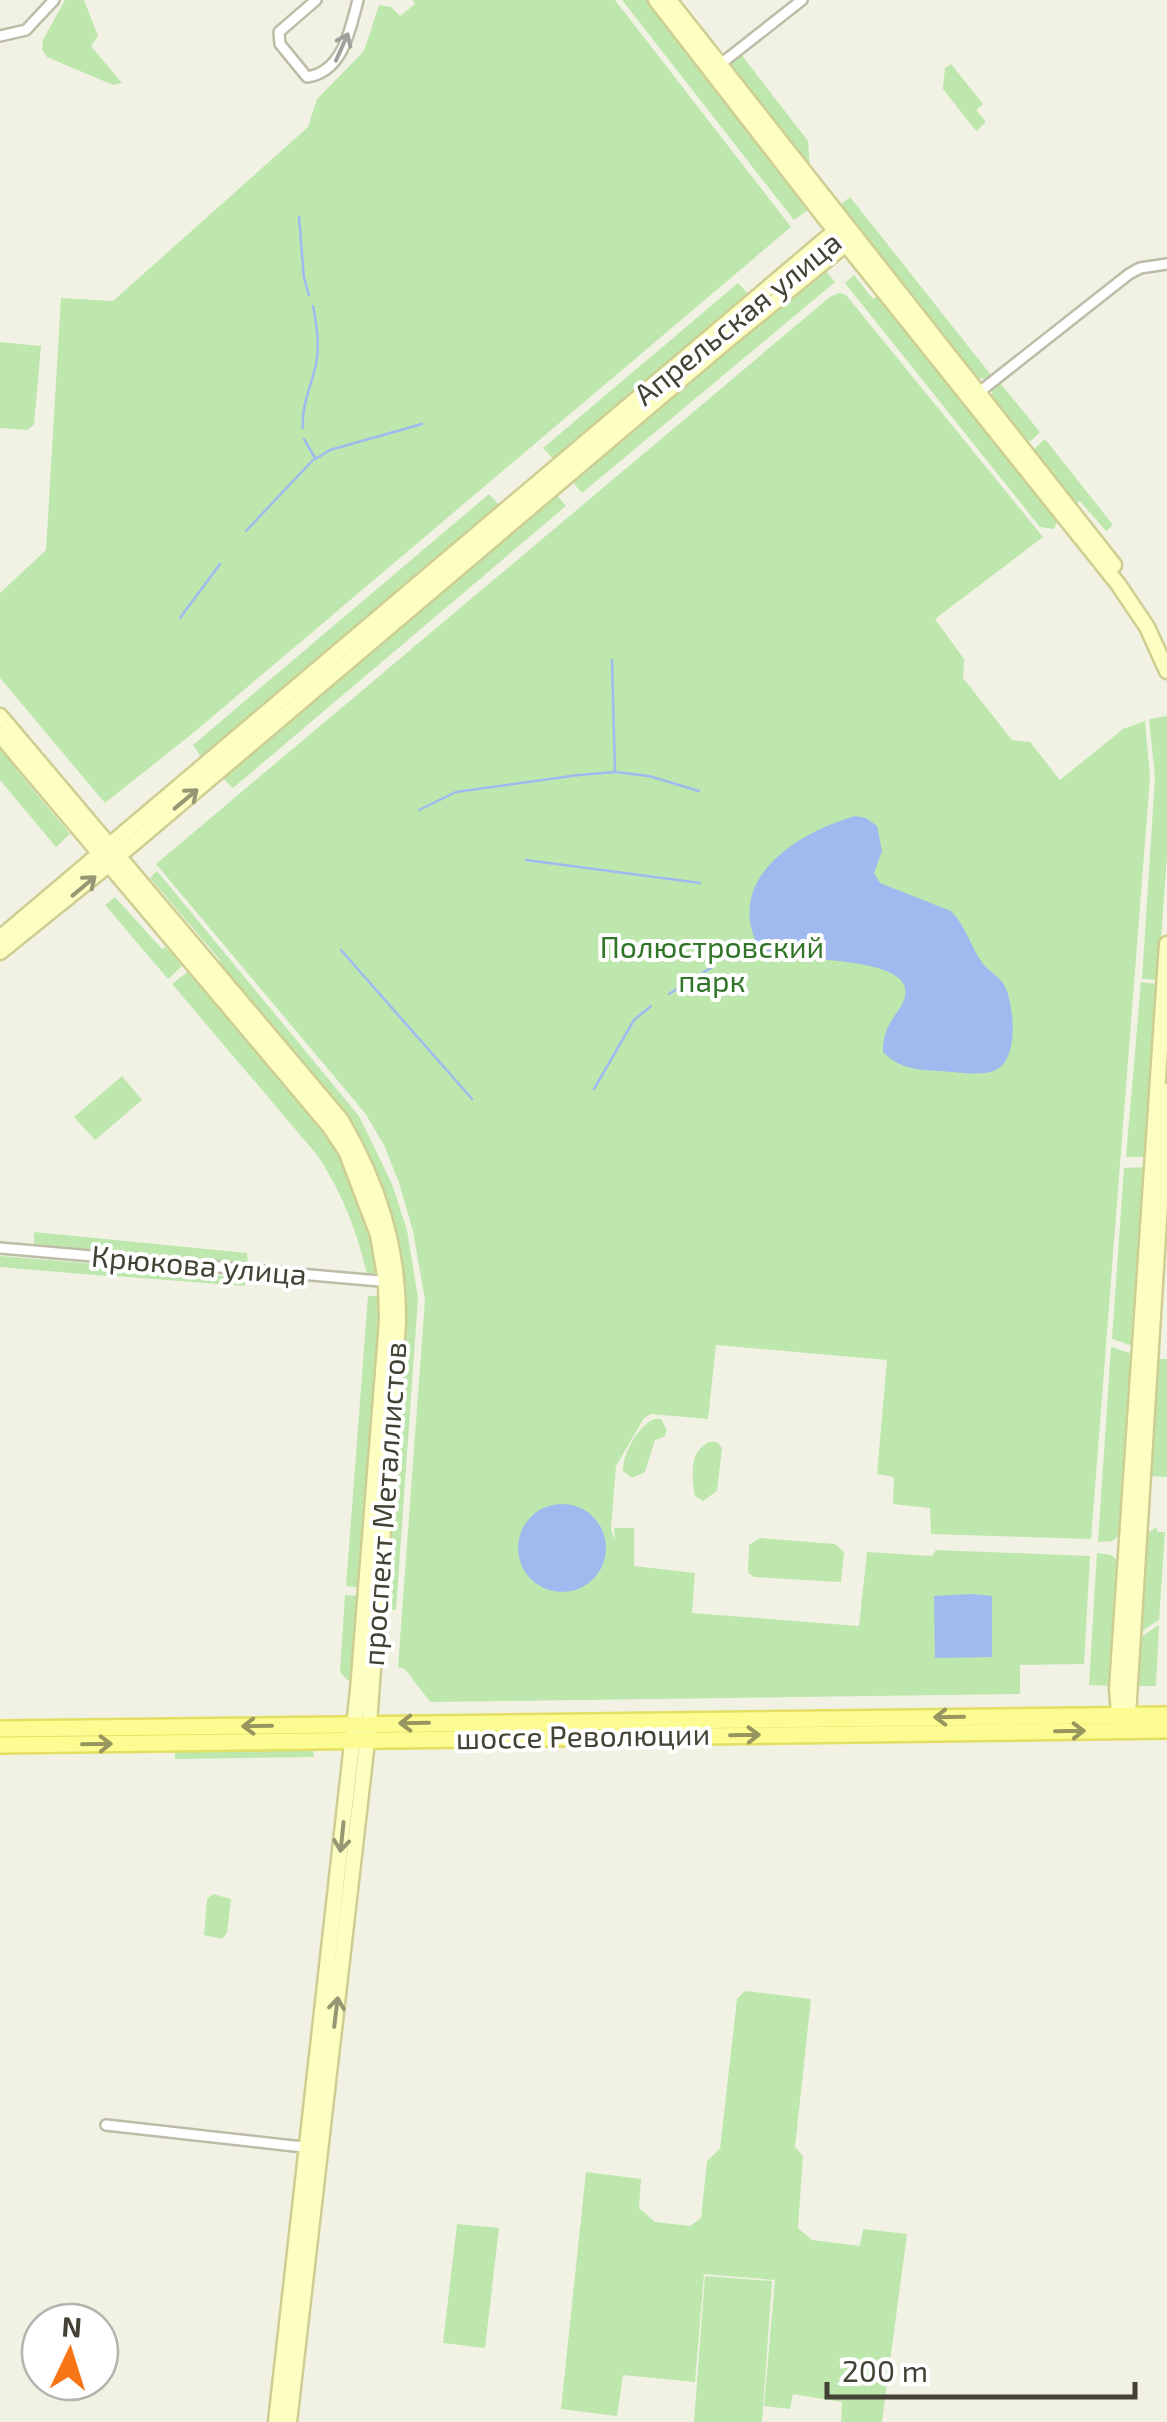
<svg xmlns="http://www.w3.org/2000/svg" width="1167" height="2422" viewBox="0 0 1167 2422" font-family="'Exo 2',sans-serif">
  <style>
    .green { fill: #bde7ad }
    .water { fill: #a0baef }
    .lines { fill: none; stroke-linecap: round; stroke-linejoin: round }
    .stream { stroke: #a0baef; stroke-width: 2.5 }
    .street-casing { stroke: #bdbca7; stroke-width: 14 }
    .secondary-casing { stroke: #cfce92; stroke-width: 19 }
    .primary-casing { stroke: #e2df62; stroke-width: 20 }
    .street { stroke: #fff; stroke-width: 9 }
    .secondary { stroke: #fcfec2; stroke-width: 14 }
    .primary { stroke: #fdfc92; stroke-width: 15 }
    .oneway { stroke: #a2a09a }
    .oneway2 { stroke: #979774 }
    .oneway3 { stroke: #97965e }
    .labels { text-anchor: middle; stroke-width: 8; stroke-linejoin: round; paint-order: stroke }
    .street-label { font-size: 30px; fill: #444234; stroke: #fff }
    .park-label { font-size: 30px; fill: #317528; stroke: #fff }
  </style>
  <rect width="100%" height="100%" fill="#f2f2e4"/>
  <!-- green -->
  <path class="green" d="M65 0H84L98 36 91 46 122 83 113 85 47 57 42 50 43 40Z
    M413 0H615L791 227 193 733 105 803 0 678V593L46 550 61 298 113 301 308 127 317 99 364 51 379 5 391 7 400 16 415 4Z
    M622 0H648L744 121 752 138 808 210 794 220Z
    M740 53 808 141 810 169 731 70 732 61Z
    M951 64 983 104 976 110 986 122 976 131 943 89 945 68Z
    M850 197 991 375 986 379 975 378 839 206Z
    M825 270 835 282 582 493 570 479 732 343 752 331Z
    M854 275 873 299 877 297 1058 519 1054 529 1040 527 845 283Z
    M738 283 748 294 718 325 556 462 543 448Z
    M840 293 846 295 1043 537 935 619 964 659 963 678 1012 740 1030 742 1060 780 1123 729 1145 721 1150 777 1091 1539 931 1534 930 1508 893 1504 894 1477 877 1474 887 1360 716 1345 708 1419 651 1414 644 1418 616 1466 611 1528 615 1542 614 1528H634V1566L695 1573 692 1613 859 1626 867 1552 932 1556 936 1550 1090 1556 1084 1664 1020 1665V1694L430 1702 405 1669 398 1667 425 1300 413 1231 399 1183 385 1147 365 1113 156 864 831 296Z
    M0 342 41 346 34 425 27 430 0 428Z
    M1000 383 1040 432 1031 441 1025 440 992 398V391Z
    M1045 439 1113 525 1106 531 1080 501 1075 504 1036 455 1035 448Z
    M554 492 566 506 233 788 222 777Z
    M489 494 501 507 217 748 201 757 193 745Z
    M1167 716V855L1158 980 1142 979 1155 777 1149 719Z
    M0 743 14 760 16 769 70 834 56 847 0 780Z
    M157 871 359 1116 392 1184 407 1230 418 1298 396 1610 383 1609C388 1548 392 1488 396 1427 403 1333 415 1239 367 1152 332 1088 268 1025 220 968V960L150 878Z
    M115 897 162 949 166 947 182 966 168 979 105 905Z
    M187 972 204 984 326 1130 363 1210 377 1267 375 1273 367 1274C357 1231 342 1193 318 1156L172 984Z
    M1141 982 1158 984 1146 1157H1126Z
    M122 1076 142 1100 95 1140 74 1117Z
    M1145 1167 1133 1346 1112 1339 1124 1168Z
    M34 1232 247 1253 248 1263 34 1244Z
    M0 1256 108 1265 107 1276 0 1267Z
    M115 1266 246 1278 245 1286 114 1276Z
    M368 1296H381V1321L362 1588 346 1586Z
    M1111 1347 1133 1354 1120 1535 1112 1541 1098 1542Z
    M1155 1359H1167V1477L1150 1476Z
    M654 1419H661L667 1430 664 1437 655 1440 645 1472 632 1478 623 1471C623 1453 637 1427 654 1419Z
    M709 1442H717L722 1448 717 1491 703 1501 695 1496C692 1476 688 1453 709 1442Z
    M1157 1527V1532H1165L1159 1620 1136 1635 1142 1536Z
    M760 1538 835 1544 844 1552 841 1582 754 1577 748 1573 749 1545Z
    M1097 1553 1111 1555 1118 1561 1110 1686 1089 1685Z
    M345 1595 361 1596 357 1603 352 1680H347L340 1672Z
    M1159 1625 1156 1686H1133L1139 1638Z
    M313 1750 314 1757 175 1759V1751Z
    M213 1894 231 1899 227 1933 222 1939 204 1935 207 1899Z
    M745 1991 811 1999 795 2147 803 2156 798 2228 812 2240 860 2246 863 2229 907 2234 882 2422H841L842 2402 793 2394 790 2409 764 2406 775 2280 704 2274 695 2382 623 2375 617 2416 561 2409 586 2172 641 2179 639 2208 655 2222 690 2226 701 2218 707 2161 720 2149 737 1999Z
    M457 2224 499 2228 485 2348 443 2343Z
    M705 2276 772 2281 762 2422H694Z"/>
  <!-- water -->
  <path class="water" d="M855 816 866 818 877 826 882 851 874 873 880 883 951 911C966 926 971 947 983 964 989 971 1001 978 1005 986 1014 1006 1020 1061 994 1071 979 1076 956 1072 940 1071 917 1070 900 1069 883 1052 882 1017 909 1010 905 988 900 959 804 959 781 957 773 956 766 952 759 948 723 880 796 833 855 816Z
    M518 1548a44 44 0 1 1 88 0a44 44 0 1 1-88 0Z
    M972 1594 992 1596V1657L935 1658 934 1596Z"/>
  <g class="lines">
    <!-- stream -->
    <path class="stream" d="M299 217 304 278 309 295
      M303 428C301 405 312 385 316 364 320 345 317 325 313 306
      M304 439 315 458
      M246 531 312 461 330 450 422 424
      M180 618 220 564
      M612 660 615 772
      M419 810 456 792 579 775 615 772 649 776 699 791
      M526 860 700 883
      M341 950 472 1099
      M669 994 714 966
      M594 1089 634 1020 651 1006"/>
    <defs>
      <path id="street" d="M316 0 279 32 280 44 307 77C343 72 350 30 358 0
        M0 36 26 30 54 0
        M718 66 802 0
        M978 393 1129 274 1140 268 1167 264
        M0 1248 391 1282
        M106 2125 312 2148"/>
      <path id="secondary" d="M656 0 821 213 1118 584 1147 627 1167 671
        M669 0 1114 565
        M0 716 341 1120C378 1183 399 1248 398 1322L369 1724 289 2422
        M0 735 330 1127 346 1151 378 1235 386 1282 387 1321 358 1690 276 2422
        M0 938 835 231 849 229
        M0 952 108 865 729 339 846 244 849 229
        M1125 1724 1128 1715 1167 1091
        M1120 1725 1117 1689 1167 944"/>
      <path id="primary" d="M0 1729 1167 1715
        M0 1745 1167 1730"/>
    </defs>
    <!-- street casing -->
    <use href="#street" class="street-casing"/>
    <!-- secondary casing -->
    <use href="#secondary" class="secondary-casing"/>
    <!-- primary casing -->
    <use href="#primary" class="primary-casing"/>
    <!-- street -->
    <use href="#street" class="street"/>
    <!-- secondary -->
    <use href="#secondary" class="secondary"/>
    <!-- primary -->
    <use href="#primary" class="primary"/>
  </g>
  <!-- one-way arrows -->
  <defs><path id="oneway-shaft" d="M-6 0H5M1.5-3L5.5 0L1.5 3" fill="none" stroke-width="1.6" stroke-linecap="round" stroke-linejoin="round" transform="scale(2.5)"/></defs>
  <use class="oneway" href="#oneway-shaft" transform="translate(342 47) rotate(-66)"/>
  <g class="oneway2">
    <use href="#oneway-shaft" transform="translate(186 799) rotate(-40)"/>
    <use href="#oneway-shaft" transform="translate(84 886) rotate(-40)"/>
    <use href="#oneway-shaft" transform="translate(342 1837) rotate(96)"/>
    <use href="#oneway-shaft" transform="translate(336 2012) rotate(-83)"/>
  </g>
  <g class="oneway3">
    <use href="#oneway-shaft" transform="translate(949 1717) rotate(179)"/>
    <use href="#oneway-shaft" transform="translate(414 1723) rotate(179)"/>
    <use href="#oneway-shaft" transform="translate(257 1726) rotate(179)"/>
    <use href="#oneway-shaft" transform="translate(1070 1731) rotate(-1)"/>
    <use href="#oneway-shaft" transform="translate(745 1735) rotate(-1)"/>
    <use href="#oneway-shaft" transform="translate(97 1744) rotate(-1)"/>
  </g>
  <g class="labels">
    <!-- street labels -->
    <g class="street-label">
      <text transform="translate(738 319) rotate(-39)" y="10">Апрельская улица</text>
      <text transform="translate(199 1266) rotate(5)" y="10">Крюкова улица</text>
      <text transform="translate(385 1504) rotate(-86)" y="10">проспект Металлистов</text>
      <text transform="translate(583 1737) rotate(-1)" y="10">шоссе Революции</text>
    </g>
    <!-- park labels -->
    <g class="park-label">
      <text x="712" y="958">Полюстровский<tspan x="712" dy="34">парк</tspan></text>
    </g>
  </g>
  <!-- north arrow -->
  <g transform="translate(70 2352) rotate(4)"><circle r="48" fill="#ffffff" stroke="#b4b3ae" stroke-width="2.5"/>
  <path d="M0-8L18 38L0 25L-18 38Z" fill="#f87515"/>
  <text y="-15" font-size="28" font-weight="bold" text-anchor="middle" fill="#444234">N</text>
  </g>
  <!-- scale -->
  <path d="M827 2382v15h308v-15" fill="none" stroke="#444234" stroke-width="5"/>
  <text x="842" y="2382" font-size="30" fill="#444234" stroke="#ffffff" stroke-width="8" paint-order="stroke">200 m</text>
</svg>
